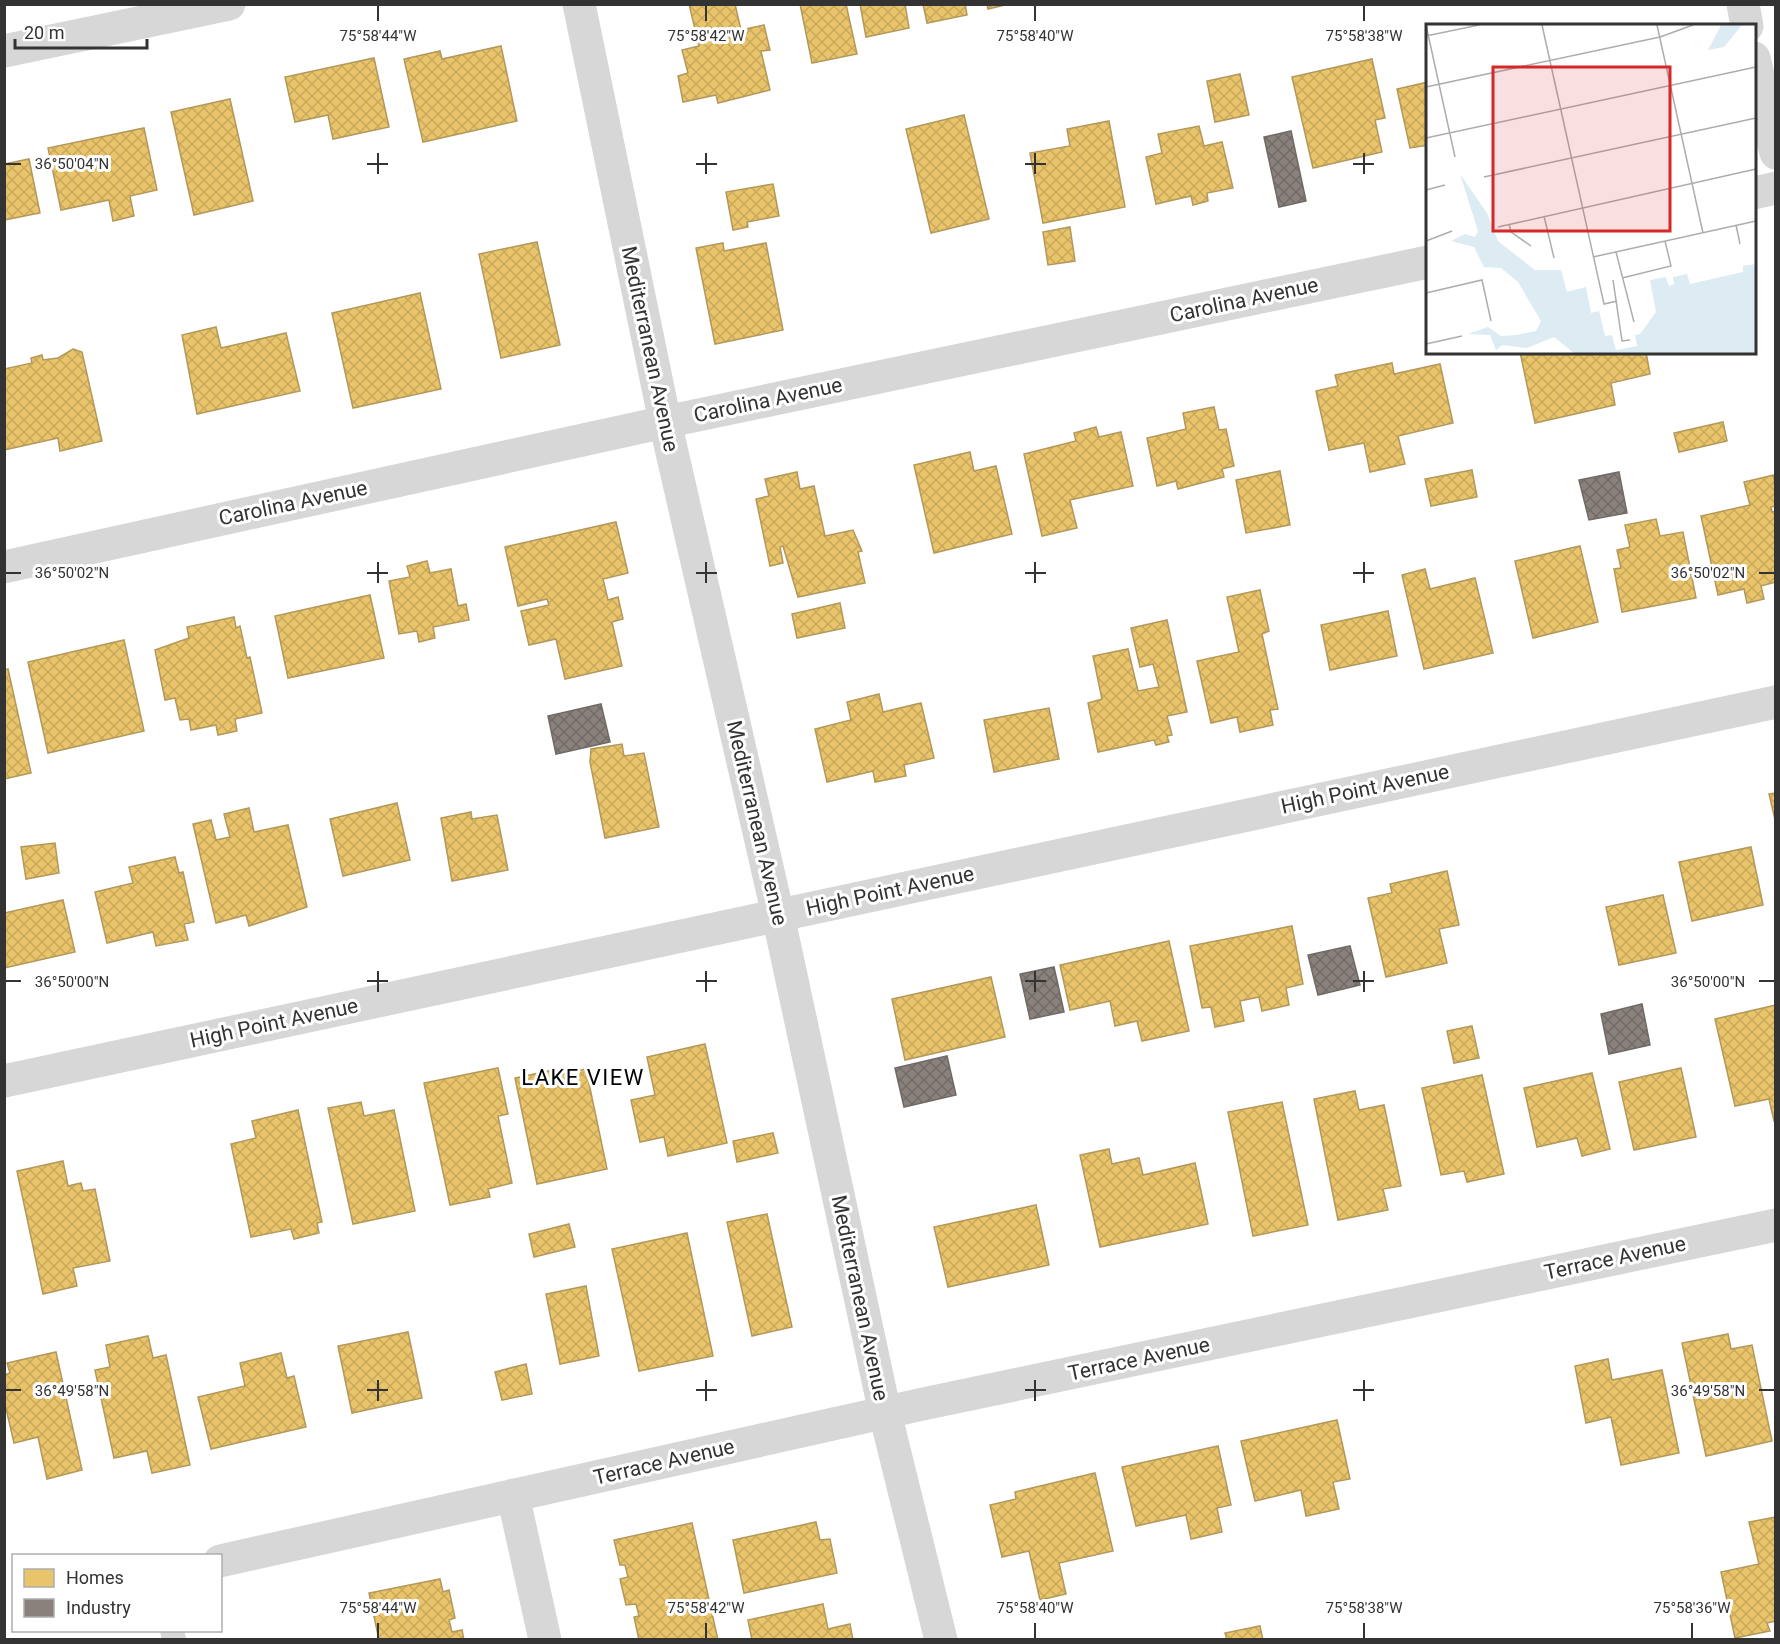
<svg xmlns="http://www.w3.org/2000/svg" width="1780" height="1644" viewBox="0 0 1780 1644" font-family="Roboto,sans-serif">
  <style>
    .homes { fill: url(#homes-cross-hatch); stroke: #b2985a; stroke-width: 1.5 }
    .industry { fill: url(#industry-cross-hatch); stroke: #706a66; stroke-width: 1.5 }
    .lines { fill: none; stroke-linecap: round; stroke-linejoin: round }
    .service { stroke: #d7d7d7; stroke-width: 24 }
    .minor { stroke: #d7d7d7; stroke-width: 33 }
    .tertiary { stroke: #d7d7d7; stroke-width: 33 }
    .ticks { fill: none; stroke: #333; stroke-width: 2 }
    .labels { text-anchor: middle; stroke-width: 6; stroke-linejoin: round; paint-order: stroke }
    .street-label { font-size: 21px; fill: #333; stroke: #fff }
    .neighbourhood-label { font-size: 22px; letter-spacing: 1.5px; fill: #000; stroke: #fff }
    .inset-road { fill: none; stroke: #adadad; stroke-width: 1.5 }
    .view { fill: #d62828; fill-opacity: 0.15; stroke: #d62828; stroke-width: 3 }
    .inset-edge { fill: none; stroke: #333; stroke-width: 3 }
    .ticks-label { font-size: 15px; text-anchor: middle; fill: #333; stroke: #fff; stroke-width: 6; stroke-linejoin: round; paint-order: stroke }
  </style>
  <defs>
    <pattern id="homes-cross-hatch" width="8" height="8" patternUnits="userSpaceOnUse" patternTransform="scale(1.5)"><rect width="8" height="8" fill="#e9c46a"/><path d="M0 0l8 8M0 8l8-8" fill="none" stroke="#c8a95c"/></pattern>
    <pattern id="industry-cross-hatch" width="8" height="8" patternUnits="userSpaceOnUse" patternTransform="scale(1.5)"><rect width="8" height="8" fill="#8a817c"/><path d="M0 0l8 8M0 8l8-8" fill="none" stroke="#716a66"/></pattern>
  </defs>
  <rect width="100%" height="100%" fill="#fff"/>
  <!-- homes -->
  <path class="homes" d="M689 4H735L741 30 764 25 770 50 761 51 770 90 718 103 716 95 683 102 678 76 688 73 682 50 699 46Z
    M800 4H846L857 54 812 63Z
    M860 4H905L909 28 866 37Z
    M923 4H965L967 15 927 23Z
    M987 4H1009L988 9Z
    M501 46 517 121 423 142 404 59 440 51 442 59Z
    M374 58 389 127 333 139 328 115 295 122 285 77Z
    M1372 59 1385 118 1375 120 1382 152 1313 168 1292 77Z
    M1240 74 1249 115 1215 122 1207 81Z
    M1428 82V145L1410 148 1397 89Z
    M230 99 253 201 194 215 171 112Z
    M964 115 989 219 931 233 906 129Z
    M1109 121 1125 207 1043 223 1030 153 1070 146 1067 129Z
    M1199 126 1204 146 1222 142 1233 188 1207 193 1208 201 1193 205 1191 196 1156 204 1146 157 1162 153 1158 134Z
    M144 128 157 190 130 196 134 216 113 221 109 200 61 210 48 148Z
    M29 159 40 213 4 220V164Z
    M773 184 779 216 747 222 748 227 733 230 726 192Z
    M1070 227 1075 261 1048 265 1043 232Z
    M537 242 560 345 501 358 479 254Z
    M723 243 724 251 766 243 783 330 715 344 696 248Z
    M420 293 441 389 353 408 332 313Z
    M216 327 221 348 286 333 300 391 197 414 182 335Z
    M73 349 82 352 102 441 60 451 58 438 4 450V369L32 363 31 358 42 355 43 360 58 358Z
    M1520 352H1646L1650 374 1611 383 1615 405 1535 423Z
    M1392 363 1394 374 1440 364 1453 423 1398 436 1405 464 1370 472 1364 443 1329 450 1316 391 1338 386 1335 375Z
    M1214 407 1219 430 1226 429 1234 466 1222 469 1224 477 1178 489 1176 481 1157 486 1147 438 1186 429 1183 413Z
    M1723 422 1727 441 1679 452 1674 433Z
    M1096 427 1099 437 1121 432 1133 486 1070 500 1077 528 1042 536 1024 454 1076 441 1074 433Z
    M970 452 974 471 996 466 1012 534 934 553 914 465Z
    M1472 470 1477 497 1431 506 1425 479Z
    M1280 471 1290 525 1246 533 1236 480Z
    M797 472 800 489 814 486 825 536 853 530 862 551 858 552 865 583 798 597 783 546 780 547 783 563 770 566 756 499 769 496 765 479Z
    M1774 475 1776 506 1771 507 1772 512 1776 511V582L1761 586 1764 599 1747 603 1744 589 1718 595 1701 516 1750 505 1744 482Z
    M1656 519 1660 536 1683 532 1696 598 1622 612 1614 569 1621 568 1617 550 1630 547 1625 525Z
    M616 522 628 573 603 579 608 600 618 597 623 619 612 622 622 666 565 679 556 639 529 645 521 611 549 605 547 599 518 606 505 547Z
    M1580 546 1598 622 1533 638 1515 561Z
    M427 561 430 573 451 569 458 606 466 604 469 620 433 627 435 638 419 642 417 631 399 634 389 581 410 577 407 566Z
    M1425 569 1430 589 1475 578 1493 653 1424 669 1402 575Z
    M1260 590 1269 631 1262 634 1278 709 1270 710 1273 725 1240 732 1237 717 1211 723 1197 661 1239 652 1227 597Z
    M370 595 384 658 288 678 275 616Z
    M840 603 845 628 797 638 792 614Z
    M1388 611 1397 656 1330 670 1321 625Z
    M234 617 236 628 240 626 247 658 250 657 262 713 235 719 237 731 218 735 216 725 191 730 189 719 180 720 175 698 165 700 155 650 189 638 187 627Z
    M1167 620 1187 712 1167 716 1172 735 1167 736 1169 742 1156 745 1154 740 1098 752 1088 703 1102 699 1093 656 1128 649 1138 691 1159 687 1153 664 1140 667 1131 628Z
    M124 640 144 731 48 753 28 662Z
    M8 669 31 773 4 779V670Z
    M879 694 883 712 921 703 934 758 904 765 906 776 875 782 873 771 827 782 815 729 851 720 847 702Z
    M1049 708 1059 759 994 772 984 720Z
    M622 744 624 756 644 753 659 827 605 838 590 762 591 749Z
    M1776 793V824L1769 794Z
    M397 803 410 860 343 876 330 819Z
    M249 808 254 832 288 825 307 907 249 926 246 915 216 923 193 824 211 820 216 840 230 837 224 814Z
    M471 812 472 819 497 815 508 870 452 881 441 818Z
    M55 843 59 873 26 879 21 847Z
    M1751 847 1763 905 1692 921 1679 862Z
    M175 857 179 873 183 872 194 922 184 924 188 940 156 946 153 932 107 943 95 892 133 883 129 867Z
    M1447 871 1459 925 1439 929 1447 963 1386 977 1368 898 1392 893 1390 884Z
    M1663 895 1676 953 1619 965 1606 907Z
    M63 900 75 952 4 968V913Z
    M1292 926 1303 984 1286 988 1289 1005 1262 1011 1259 997 1240 1001 1244 1021 1215 1027 1211 1007 1202 1008 1190 946Z
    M1169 941 1189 1031 1142 1041 1137 1021 1115 1026 1110 1001 1070 1010 1060 965Z
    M991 977 1005 1037 905 1060 892 999Z
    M1776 1005V1120L1774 1121 1769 1099 1735 1106 1715 1019Z
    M1472 1026 1479 1058 1454 1063 1447 1031Z
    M705 1044 727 1143 668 1156 664 1137 640 1142 631 1100 655 1095 647 1057Z
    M498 1068 508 1114 498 1116 512 1183 488 1189 490 1197 450 1205 424 1083Z
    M1681 1068 1696 1137 1634 1150 1619 1082Z
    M586 1069 607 1169 537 1184 515 1078 553 1070 554 1076Z
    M1592 1073 1610 1149 1582 1156 1577 1138 1537 1147 1524 1088Z
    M1482 1075 1504 1174 1467 1182 1464 1171 1441 1175 1422 1088Z
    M1355 1091 1359 1110 1384 1105 1401 1186 1383 1189 1388 1210 1338 1220 1314 1099Z
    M361 1102 364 1116 394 1110 415 1211 353 1224 328 1108Z
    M1282 1102 1308 1225 1253 1236 1228 1112Z
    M298 1110 322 1222 317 1223 319 1233 294 1239 291 1229 251 1237 231 1144 256 1138 252 1121Z
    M773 1133 778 1153 737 1162 733 1141Z
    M1109 1149 1112 1164 1139 1158 1143 1175 1195 1163 1208 1224 1100 1247 1080 1155Z
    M63 1161 68 1186 81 1183 83 1191 95 1189 110 1261 73 1268 77 1286 43 1294 17 1171Z
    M1036 1205 1049 1265 948 1287 934 1227Z
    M767 1214 792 1327 752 1336 727 1222Z
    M569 1224 575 1247 534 1257 529 1234Z
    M687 1233 713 1356 639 1371 612 1249Z
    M586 1286 599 1356 560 1364 546 1294Z
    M408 1332 422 1398 352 1413 338 1346Z
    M1728 1334 1731 1349 1752 1345 1772 1441 1706 1456 1682 1343Z
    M148 1336 153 1358 166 1355 190 1465 152 1473 147 1451 114 1458 95 1370 110 1367 106 1345Z
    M56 1352 82 1470 47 1479 38 1437 14 1443 4 1400V1375L10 1373 7 1363Z
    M281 1353 287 1378 294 1376 306 1427 211 1449 198 1397 245 1386 240 1363Z
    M1608 1359 1612 1380 1662 1370 1679 1453 1621 1465 1611 1417 1586 1423 1575 1366Z
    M526 1364 532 1394 502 1400 495 1372Z
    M1337 1420 1350 1479 1333 1482 1339 1509 1306 1516 1301 1490 1255 1501 1241 1441Z
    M1218 1446 1231 1505 1217 1508 1222 1532 1191 1539 1186 1515 1136 1526 1122 1467Z
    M1095 1473 1113 1551 1059 1563 1066 1594 1040 1600 1029 1551 1002 1557 990 1505 1016 1499 1015 1492Z
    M1776 1517V1621L1767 1623 1770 1631 1735 1638 1721 1572 1759 1564 1749 1522Z
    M816 1522 820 1540 830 1539 837 1573 744 1593 733 1540Z
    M692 1523 718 1640H639L634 1617 639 1616 636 1604 626 1605 620 1579 628 1577 625 1565H620L614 1540Z
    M440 1579 443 1592 449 1590 455 1618 449 1620 452 1632 462 1630 464 1640H379L369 1593Z
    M823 1604 828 1629 850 1624 853 1640H752L748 1620Z
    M1260 1626 1263 1640H1227L1225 1633Z"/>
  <!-- industry -->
  <path class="industry" d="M1291 131 1306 201 1279 207 1264 137Z
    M1619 472 1627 513 1589 520 1579 480Z
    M601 704 610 742 556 754 548 716Z
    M1350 946 1360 985 1318 995 1308 955Z
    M1054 967 1064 1012 1030 1019 1020 974Z
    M1642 1004 1650 1045 1609 1054 1601 1014Z
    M947 1056 956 1095 904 1107 895 1068Z"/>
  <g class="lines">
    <!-- service -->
    <path class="service" d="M172 1630 174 1640"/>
    <!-- minor -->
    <path class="minor" d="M1743 4 1747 26
      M4 51 229 4
      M1754 58 1776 153
      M1754 193 1776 188
      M4 567 665 422 1428 262
      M4 1081 1776 702
      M513 1495 545 1640
      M220 1561 923 1404 1776 1225"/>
    <!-- tertiary -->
    <path class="tertiary" d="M579 4 665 422 778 915 885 1413 941 1640"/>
  </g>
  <!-- ticks -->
  <path class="ticks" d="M378 6V21M706 6V21M1035 6V21M1364 6V21M378 153V174M706 153V174M1035 153V174M1364 153V174M6 164H21M367 164H388M696 164H717M1025 164H1046M1353 164H1374M378 562V583M706 562V583M1035 562V583M1364 562V583M6 573H21M367 573H388M696 573H717M1025 573H1046M1353 573H1374M1759 573H1774M378 971V992M706 971V992M1035 971V992M1364 971V992M6 981H21M367 981H388M696 981H717M1025 981H1046M1353 981H1374M1759 981H1774M378 1380V1401M706 1380V1401M1035 1380V1401M1364 1380V1401M6 1390H21M367 1390H388M696 1390H717M1025 1390H1046M1353 1390H1374M1759 1390H1774M378 1623V1638M706 1623V1638M1035 1623V1638M1364 1623V1638M1692 1623V1638"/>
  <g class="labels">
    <!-- street labels -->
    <g class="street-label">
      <text transform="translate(1244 300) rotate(-12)" y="7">Carolina Avenue</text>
      <text transform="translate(650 349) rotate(78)" y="7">Mediterranean Avenue</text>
      <text transform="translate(768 400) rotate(-12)" y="7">Carolina Avenue</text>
      <text transform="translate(293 503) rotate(-12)" y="7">Carolina Avenue</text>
      <text transform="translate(1365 789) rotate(-12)" y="7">High Point Avenue</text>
      <text transform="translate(757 823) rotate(77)" y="7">Mediterranean Avenue</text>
      <text transform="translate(890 891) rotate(-12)" y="7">High Point Avenue</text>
      <text transform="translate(274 1023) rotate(-12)" y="7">High Point Avenue</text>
      <text transform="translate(1615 1258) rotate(-12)" y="7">Terrace Avenue</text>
      <text transform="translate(860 1298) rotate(78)" y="7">Mediterranean Avenue</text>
      <text transform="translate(1139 1359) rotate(-12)" y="7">Terrace Avenue</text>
      <text transform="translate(664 1462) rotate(-13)" y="7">Terrace Avenue</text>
    </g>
    <!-- neighbourhood labels -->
    <g class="neighbourhood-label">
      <text x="583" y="1085">LAKE VIEW</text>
    </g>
  </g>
  <!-- overview -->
  <g transform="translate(1426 24)">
    <rect width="330" height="330" fill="#fff"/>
    <path d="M295 1H316L298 23 282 26ZM34 150 61 189 72 217 109 246H135L141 268 160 263 165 289 173 287 179 312 186 311 190 326 211 322 209 311 214 310 230 288 224 256 240 253 243 262 248 260 247 253 261 250 264 260 317 248V242L330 240V329H148L128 313 101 324 76 321 70 326 64 311 42 310 62 303 75 312 91 311 110 307 115 297 92 258 75 244 58 243 48 223 25 217 39 210 49 213 52 207Z" fill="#ddebf3"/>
    <path class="inset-road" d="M0 1 29 133M116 1 178 280 191 277M231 1 277 209M0 12 53 1M0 63 234 13 267 1M0 114 330 43M58 153 330 94M0 166 19 161M118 192 128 234M83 200 85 208 105 222M310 201 314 220M72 203 330 145M0 217 26 207M190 228 208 298M167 233 330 197M196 254 245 242 239 217M187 256 196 317 204 316M0 269 56 256 65 297M0 320 36 312"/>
    <path class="view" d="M67 43H244V207H67Z"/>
    <rect width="330" height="330" class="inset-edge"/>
  </g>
  <g class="ticks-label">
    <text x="378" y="41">75°58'44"W</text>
    <text x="706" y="41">75°58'42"W</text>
    <text x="1035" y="41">75°58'40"W</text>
    <text x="1364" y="41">75°58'38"W</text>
    <text x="72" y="169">36°50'04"N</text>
    <text x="72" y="578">36°50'02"N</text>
    <text x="1708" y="578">36°50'02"N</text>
    <text x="72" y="987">36°50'00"N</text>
    <text x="1708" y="987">36°50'00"N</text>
    <text x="72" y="1396">36°49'58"N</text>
    <text x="1708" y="1396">36°49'58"N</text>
    <text x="378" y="1613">75°58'44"W</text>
    <text x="706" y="1613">75°58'42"W</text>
    <text x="1035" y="1613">75°58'40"W</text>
    <text x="1364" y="1613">75°58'38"W</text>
    <text x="1692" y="1613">75°58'36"W</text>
  </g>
  <!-- border -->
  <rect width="1780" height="1644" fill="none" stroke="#333333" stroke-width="12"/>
  <!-- legend -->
  <rect x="12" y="1554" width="210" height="78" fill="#ffffff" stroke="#adadad" stroke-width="1.5"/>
  <rect x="24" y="1569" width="30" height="18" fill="#e9c46a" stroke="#adadad" stroke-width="1.5"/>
  <text x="66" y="1584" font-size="18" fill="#333333">Homes</text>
  <rect x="24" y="1599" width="30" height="18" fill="#8a817c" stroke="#adadad" stroke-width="1.5"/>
  <text x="66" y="1614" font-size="18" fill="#333333">Industry</text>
  <!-- scale -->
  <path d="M15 39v9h132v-9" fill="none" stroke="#333333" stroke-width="3"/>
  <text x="24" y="39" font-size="18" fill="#333333" stroke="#ffffff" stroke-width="4.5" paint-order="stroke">20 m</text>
</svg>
